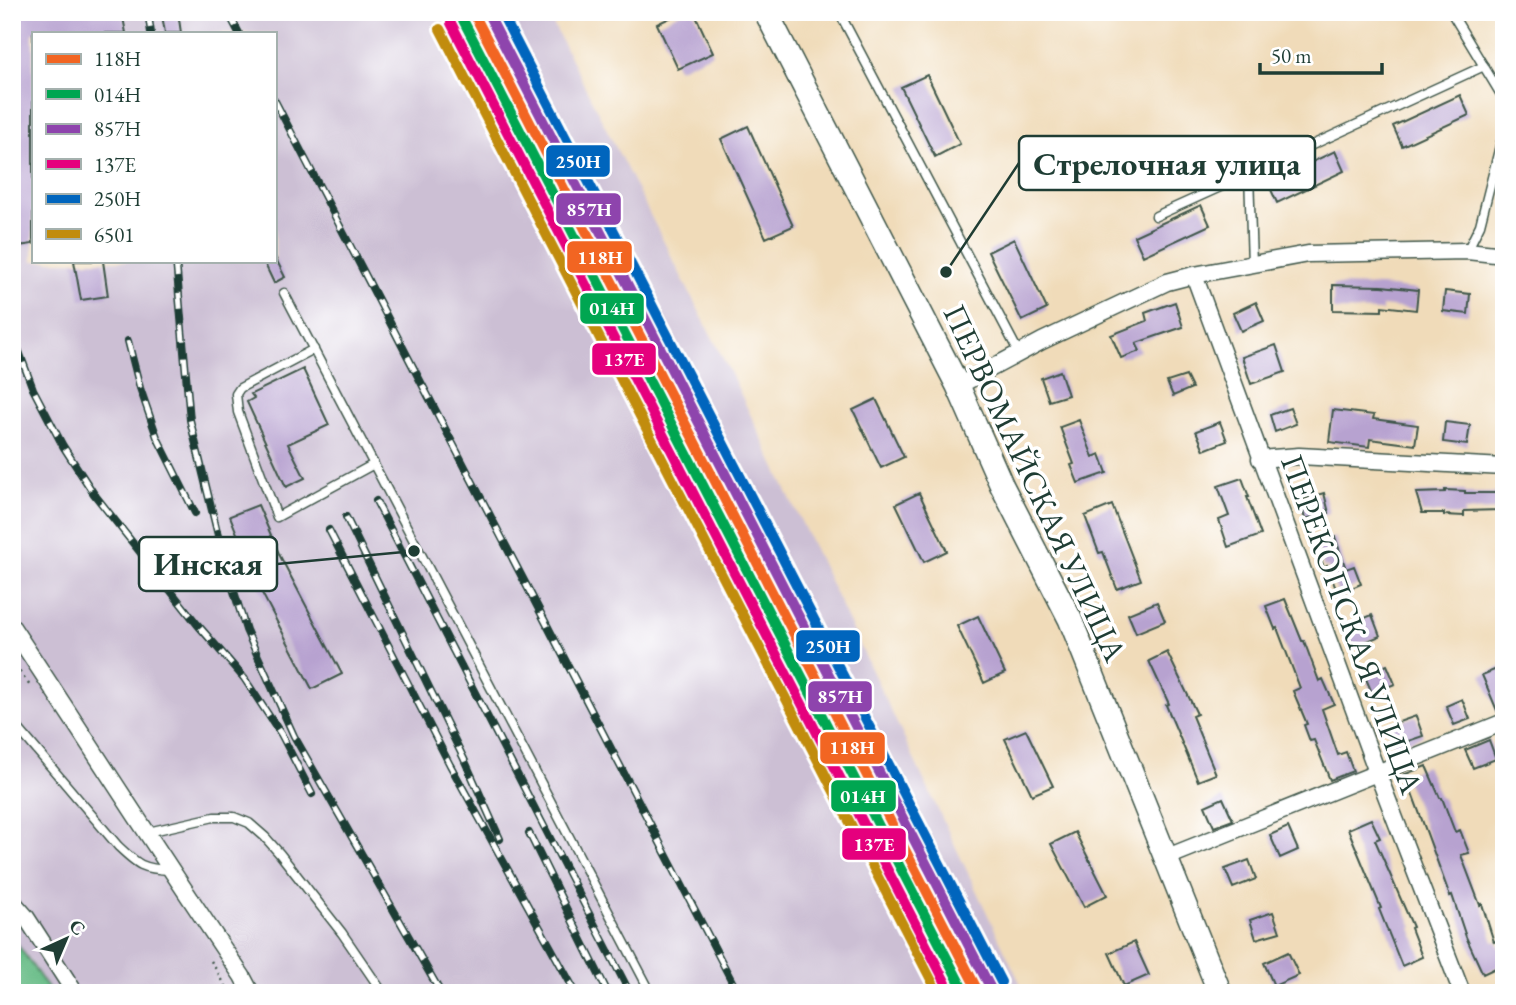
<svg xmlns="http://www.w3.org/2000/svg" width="1516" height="1005" viewBox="0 0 1516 1005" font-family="'EB Garamond',serif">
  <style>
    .industrial { fill: #ccbfd4; fill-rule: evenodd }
    .forest { fill: #6cbe8a; stroke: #467e5f; stroke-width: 2 }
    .building { fill: #b7a2d0 }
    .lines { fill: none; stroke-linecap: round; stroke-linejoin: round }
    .lane-casing { stroke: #3e5548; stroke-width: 11 }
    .street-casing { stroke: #3e5548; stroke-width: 19 }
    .secondary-casing { stroke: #3e5548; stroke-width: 26 }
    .path { stroke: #3e5548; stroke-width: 2.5; stroke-dasharray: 2 5; stroke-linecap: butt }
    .lane { stroke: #fff; stroke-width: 8 }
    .street { stroke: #fff; stroke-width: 16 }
    .secondary { stroke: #fff; stroke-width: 23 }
    .rail-casing { stroke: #1f3d34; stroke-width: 8 }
    .rail { stroke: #fff; stroke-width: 5; stroke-dasharray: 16; stroke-linecap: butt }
    .rail-1-casing { stroke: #fff; stroke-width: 16 }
    .rail-2-casing { stroke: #fff; stroke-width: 16 }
    .rail-3-casing { stroke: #fff; stroke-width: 16 }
    .rail-4-casing { stroke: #fff; stroke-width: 16 }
    .rail-5-casing { stroke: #fff; stroke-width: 16 }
    .rail-6-casing { stroke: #fff; stroke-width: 16 }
    .rail-1 { stroke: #f26522; stroke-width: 10 }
    .rail-2 { stroke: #00a651; stroke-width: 10 }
    .rail-3 { stroke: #8e44ad; stroke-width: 10 }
    .rail-4 { stroke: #e5007d; stroke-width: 10 }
    .rail-5 { stroke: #0065bd; stroke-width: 10 }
    .rail-6 { stroke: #c18c0d; stroke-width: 10 }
    .labels { text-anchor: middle; stroke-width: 7; stroke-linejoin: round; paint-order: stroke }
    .street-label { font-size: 32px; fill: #1f3d34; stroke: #fff }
    .leader { fill: none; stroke: #1f3d34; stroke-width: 2.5 }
    .callout-dot { fill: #1f3d34; stroke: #fff; stroke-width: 2.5 }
    .callout { fill: #fff; stroke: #1f3d34; stroke-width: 2.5 }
    .callout-label { font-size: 33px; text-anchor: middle; font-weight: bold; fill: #1f3d34 }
    .line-badge { stroke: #fff; stroke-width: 2.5 }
    .badge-label { font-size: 19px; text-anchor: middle; font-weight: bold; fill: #fff }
  </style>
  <rect width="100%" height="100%" fill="#fff"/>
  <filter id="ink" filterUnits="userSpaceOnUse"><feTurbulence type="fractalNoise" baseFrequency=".0143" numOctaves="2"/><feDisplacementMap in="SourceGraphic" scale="14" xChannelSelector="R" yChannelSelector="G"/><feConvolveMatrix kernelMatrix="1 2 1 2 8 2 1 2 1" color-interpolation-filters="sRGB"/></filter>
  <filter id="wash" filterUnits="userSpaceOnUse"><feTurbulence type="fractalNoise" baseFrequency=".00686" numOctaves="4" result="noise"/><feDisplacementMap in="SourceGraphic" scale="28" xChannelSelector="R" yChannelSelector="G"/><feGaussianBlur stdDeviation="1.57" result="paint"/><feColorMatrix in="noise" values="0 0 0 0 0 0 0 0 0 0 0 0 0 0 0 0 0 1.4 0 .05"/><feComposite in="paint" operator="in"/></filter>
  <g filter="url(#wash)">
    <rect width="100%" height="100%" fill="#f0dbb9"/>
    <!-- industrial -->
    <path class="industrial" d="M12 12H547L734 380 1025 993H12ZM33 33H275V261H33Z"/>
    <!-- forest -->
    <path class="forest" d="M12 936 51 993H12Z"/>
    <g id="blocks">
      <!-- building -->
      <path class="building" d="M12 12H122L126 33H33V244L12 247Z
        M178 12 181 33H165L162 15Z
        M682 12H694L713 53 678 69 657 24Z
        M927 75 960 144 935 157 901 87Z
        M1460 95 1469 115 1402 146 1393 126Z
        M748 126 793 226 766 238 721 139Z
        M1335 151 1344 171 1277 203 1268 183Z
        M1201 205 1210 225 1143 256 1134 236Z
        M1014 239 1047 309 1022 321 988 252Z
        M275 257 285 277 274 283 264 262 275 261Z
        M74 261H103L108 296 81 300Z
        M1333 285 1382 286 1418 290 1416 310 1382 306V311L1333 310Z
        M1445 291 1470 294 1468 314 1443 311Z
        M1175 302 1183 327 1136 343 1140 351 1121 358 1111 335 1147 321 1145 313Z
        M1256 302 1264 321 1241 331 1233 313Z
        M1276 345 1285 372 1251 384 1242 357Z
        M303 369 329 425 288 444 305 478 286 487 247 402 254 398 251 394Z
        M1060 371 1068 395 1049 401 1041 378Z
        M1186 376 1192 388 1173 396 1167 382Z
        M876 399 904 457 881 468 853 410Z
        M1290 408 1296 424 1275 432 1270 415Z
        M1333 410 1374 415 1373 419 1418 425 1415 445 1370 439 1369 447 1329 442Z
        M1079 420 1093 457 1100 454 1107 473 1078 483 1071 465 1074 464 1060 427Z
        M1220 422 1227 441 1204 450 1196 431Z
        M1445 422 1470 425 1467 445 1443 442Z
        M1242 478 1249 497H1247L1261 535 1228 547 1219 520 1229 516 1218 486Z
        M1445 490 1465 491V493H1500V510L1464 511V516L1444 515V513H1422L1416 493 1445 492Z
        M919 493 947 551 924 562 896 504Z
        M1324 493 1329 513 1305 519 1300 500Z
        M258 505 280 556 342 674 312 689 251 572 252 571 230 516Z
        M1112 505 1141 580 1117 589 1103 552 1099 553 1085 516Z
        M1335 537 1346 569 1354 566 1361 584 1338 594 1327 566 1324 568 1316 544Z
        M1285 599 1302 641H1304L1319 681 1323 679 1334 704 1322 709 1338 755 1346 752 1353 771 1330 780 1314 740 1310 741 1304 725 1307 724 1293 691 1300 688 1277 628 1275 629 1266 606Z
        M1157 602 1165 621 1136 633 1128 614Z
        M1372 615 1380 636 1353 647 1345 626Z
        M978 616 1005 673 984 683 957 626Z
        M1167 652 1197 714 1192 716 1216 774 1198 781 1166 705 1169 704 1149 661Z
        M1387 665 1395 684 1372 693 1364 674Z
        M1504 666V712L1498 713 1482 675Z
        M1462 699 1470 719 1454 725 1446 706Z
        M1416 716 1423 736 1394 746 1387 726Z
        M1026 730 1053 786 1032 795 1005 739Z
        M1489 740 1496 759 1473 768 1465 750Z
        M1426 766 1440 798H1442L1455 832 1460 830 1469 853 1461 855 1480 905 1482 904 1494 942 1497 941 1504 957V964L1483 974 1466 937 1452 895 1450 896 1412 793 1403 775Z
        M1223 798 1233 820 1214 827 1205 806Z
        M1371 819 1380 838 1375 840 1413 927 1411 928 1422 957 1402 966 1379 909 1381 908 1348 829Z
        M1288 827 1298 850 1280 858 1270 835Z
        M1075 832 1107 895 1084 907 1051 844Z
        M1249 860 1256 879 1233 888 1225 869Z
        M1273 912 1280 932 1256 939 1250 920Z
        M1134 942 1149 975 1124 986 1109 953Z
        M1288 952 1299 975 1274 986 1264 963Z"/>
    </g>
  </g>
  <g filter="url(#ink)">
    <use href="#blocks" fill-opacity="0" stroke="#3e5548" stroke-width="2"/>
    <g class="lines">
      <defs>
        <path id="lane" d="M839 12 1019 353
          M1451 12 1503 98 1504 120
          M1156 216 1249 174
          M1467 251 1480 225 1504 130
          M1252 264 1249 174 1484 66
          M284 293 651 993
          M314 349 240 388 236 394 238 412 277 517 374 464
          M12 721 118 846C138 865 142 869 171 870
          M148 832 214 817H234L249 823 265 837 280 854 342 933 383 993"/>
        <path id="street" d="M1194 275 1377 772 1462 993
          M958 386 1042 341 1167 282 1194 275 1308 254 1467 251 1504 255
          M1260 459 1299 456 1504 467
          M12 627C89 743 164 861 242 976L251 993
          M1165 858 1504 722
          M12 901 26 917 75 993"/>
        <path id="secondary" d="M766 12 958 386 1002 486 1070 619 1220 993"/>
      </defs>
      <!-- lane casing -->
      <use href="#lane" class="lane-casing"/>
      <!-- street casing -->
      <use href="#street" class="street-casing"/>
      <!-- secondary casing -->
      <use href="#secondary" class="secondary-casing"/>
      <!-- path -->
      <path class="path" d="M12 660 30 686
        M211 961 230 993"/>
      <!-- lane -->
      <use href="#lane" class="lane"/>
      <!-- street -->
      <use href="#street" class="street"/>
      <!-- secondary -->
      <use href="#secondary" class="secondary"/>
      <defs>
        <path id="rail" d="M148 12 151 33
          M228 12 239 33
          M459 12 964 993
          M275 101 738 993
          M176 261 190 420 223 556 246 630 294 736 441 993
          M12 333 33 389 63 446 94 494 197 624 244 678 281 734 312 794
          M128 341 140 388 157 437 195 513
          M376 501 630 993
          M346 517 464 759 500 839
          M329 530 450 765 576 993
          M529 833 608 993"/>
      </defs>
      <!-- rail casing -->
      <use href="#rail" class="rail-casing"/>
      <!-- rail -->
      <use href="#rail" class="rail"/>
      <defs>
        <path id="rail-1" d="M473 12 979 993"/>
        <path id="rail-2" d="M462 18 965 993"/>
        <path id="rail-3" d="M487 12 990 987"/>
        <path id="rail-4" d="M451 23 951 993"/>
        <path id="rail-5" d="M501 12 1001 982"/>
        <path id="rail-6" d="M440 29 938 993"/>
      </defs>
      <!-- rail-1 casing -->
      <use href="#rail-1" class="rail-1-casing"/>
      <!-- rail-2 casing -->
      <use href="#rail-2" class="rail-2-casing"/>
      <!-- rail-3 casing -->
      <use href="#rail-3" class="rail-3-casing"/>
      <!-- rail-4 casing -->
      <use href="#rail-4" class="rail-4-casing"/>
      <!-- rail-5 casing -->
      <use href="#rail-5" class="rail-5-casing"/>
      <!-- rail-6 casing -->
      <use href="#rail-6" class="rail-6-casing"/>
      <!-- rail-1 -->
      <use href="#rail-1" class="rail-1"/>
      <!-- rail-2 -->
      <use href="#rail-2" class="rail-2"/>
      <!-- rail-3 -->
      <use href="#rail-3" class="rail-3"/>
      <!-- rail-4 -->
      <use href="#rail-4" class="rail-4"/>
      <!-- rail-5 -->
      <use href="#rail-5" class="rail-5"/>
      <!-- rail-6 -->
      <use href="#rail-6" class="rail-6"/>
    </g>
  </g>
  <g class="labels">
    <!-- street labels -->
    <g class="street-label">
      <text transform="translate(1035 483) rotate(65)" y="11">ПЕРВОМАЙСКАЯ УЛИЦА</text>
      <text transform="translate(1352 624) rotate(70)" y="11">ПЕРЕКОПСКАЯ УЛИЦА</text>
    </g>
  </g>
  <!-- callouts -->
  <path class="leader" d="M946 272L1019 163M414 551L277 564"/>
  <g class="callout-dot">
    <circle cx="946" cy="272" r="7"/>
    <circle cx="414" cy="551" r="7"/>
  </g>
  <g class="callout">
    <rect x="1019" y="136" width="296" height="54" rx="7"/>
    <rect x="139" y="537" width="138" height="54" rx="7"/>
  </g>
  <g class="callout-label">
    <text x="1167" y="175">Стрелочная улица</text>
    <text x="208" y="575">Инская</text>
  </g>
  <g class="line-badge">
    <rect x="545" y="144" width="66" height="34" rx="7" fill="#0065bd"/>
    <rect x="555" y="192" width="67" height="34" rx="7" fill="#8e44ad"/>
    <rect x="566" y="240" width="67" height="34" rx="7" fill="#f26522"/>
    <rect x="579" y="292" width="66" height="33" rx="7" fill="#00a651"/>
    <rect x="591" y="342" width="66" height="34" rx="7" fill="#e5007d"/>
    <rect x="795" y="629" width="66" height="34" rx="7" fill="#0065bd"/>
    <rect x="807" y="680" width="66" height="33" rx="7" fill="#8e44ad"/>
    <rect x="819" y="731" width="67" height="34" rx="7" fill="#f26522"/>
    <rect x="830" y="779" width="67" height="34" rx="7" fill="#00a651"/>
    <rect x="841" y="827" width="66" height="34" rx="7" fill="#e5007d"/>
  </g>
  <g class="badge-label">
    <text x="578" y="168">250Н</text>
    <text x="589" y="216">857Н</text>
    <text x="600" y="264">118Н</text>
    <text x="612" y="315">014Н</text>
    <text x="624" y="366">137Е</text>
    <text x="828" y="653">250Н</text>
    <text x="840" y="703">857Н</text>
    <text x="852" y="754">118Н</text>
    <text x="863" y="803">014Н</text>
    <text x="874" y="851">137Е</text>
  </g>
  <!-- margin -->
  <rect width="1516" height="1005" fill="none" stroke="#fff" stroke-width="42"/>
  <!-- legend -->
  <rect x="32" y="32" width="245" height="231" fill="#ffffff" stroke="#a5b1ae" stroke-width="2"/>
  <rect x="46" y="54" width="35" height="10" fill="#f26522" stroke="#a5b1ae" stroke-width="2"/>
  <text x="94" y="66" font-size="21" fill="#1f3d34">118Н</text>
  <rect x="46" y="89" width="35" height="10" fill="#00a651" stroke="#a5b1ae" stroke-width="2"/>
  <text x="94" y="102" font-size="21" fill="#1f3d34">014Н</text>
  <rect x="46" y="124" width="35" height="10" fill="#8e44ad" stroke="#a5b1ae" stroke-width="2"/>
  <text x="94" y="136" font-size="21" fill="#1f3d34">857Н</text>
  <rect x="46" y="159" width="35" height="10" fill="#e5007d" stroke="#a5b1ae" stroke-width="2"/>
  <text x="94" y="172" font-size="21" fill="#1f3d34">137Е</text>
  <rect x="46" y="194" width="35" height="10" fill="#0065bd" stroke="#a5b1ae" stroke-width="2"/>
  <text x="94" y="206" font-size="21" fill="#1f3d34">250Н</text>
  <rect x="46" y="229" width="35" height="10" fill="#c18c0d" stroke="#a5b1ae" stroke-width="2"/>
  <text x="94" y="242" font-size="21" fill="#1f3d34">6501</text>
  <!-- north arrow -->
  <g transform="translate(66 939) rotate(44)" stroke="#ffffff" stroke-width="5" paint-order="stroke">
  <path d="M0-5L12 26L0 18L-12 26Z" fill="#1f3d34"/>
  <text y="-10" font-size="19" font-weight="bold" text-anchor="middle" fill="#1f3d34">С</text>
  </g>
  <!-- scale -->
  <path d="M1260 63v10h122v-10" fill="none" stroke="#1f3d34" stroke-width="3.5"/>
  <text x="1271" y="63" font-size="21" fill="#1f3d34" stroke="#ffffff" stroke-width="5" paint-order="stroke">50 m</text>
</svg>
